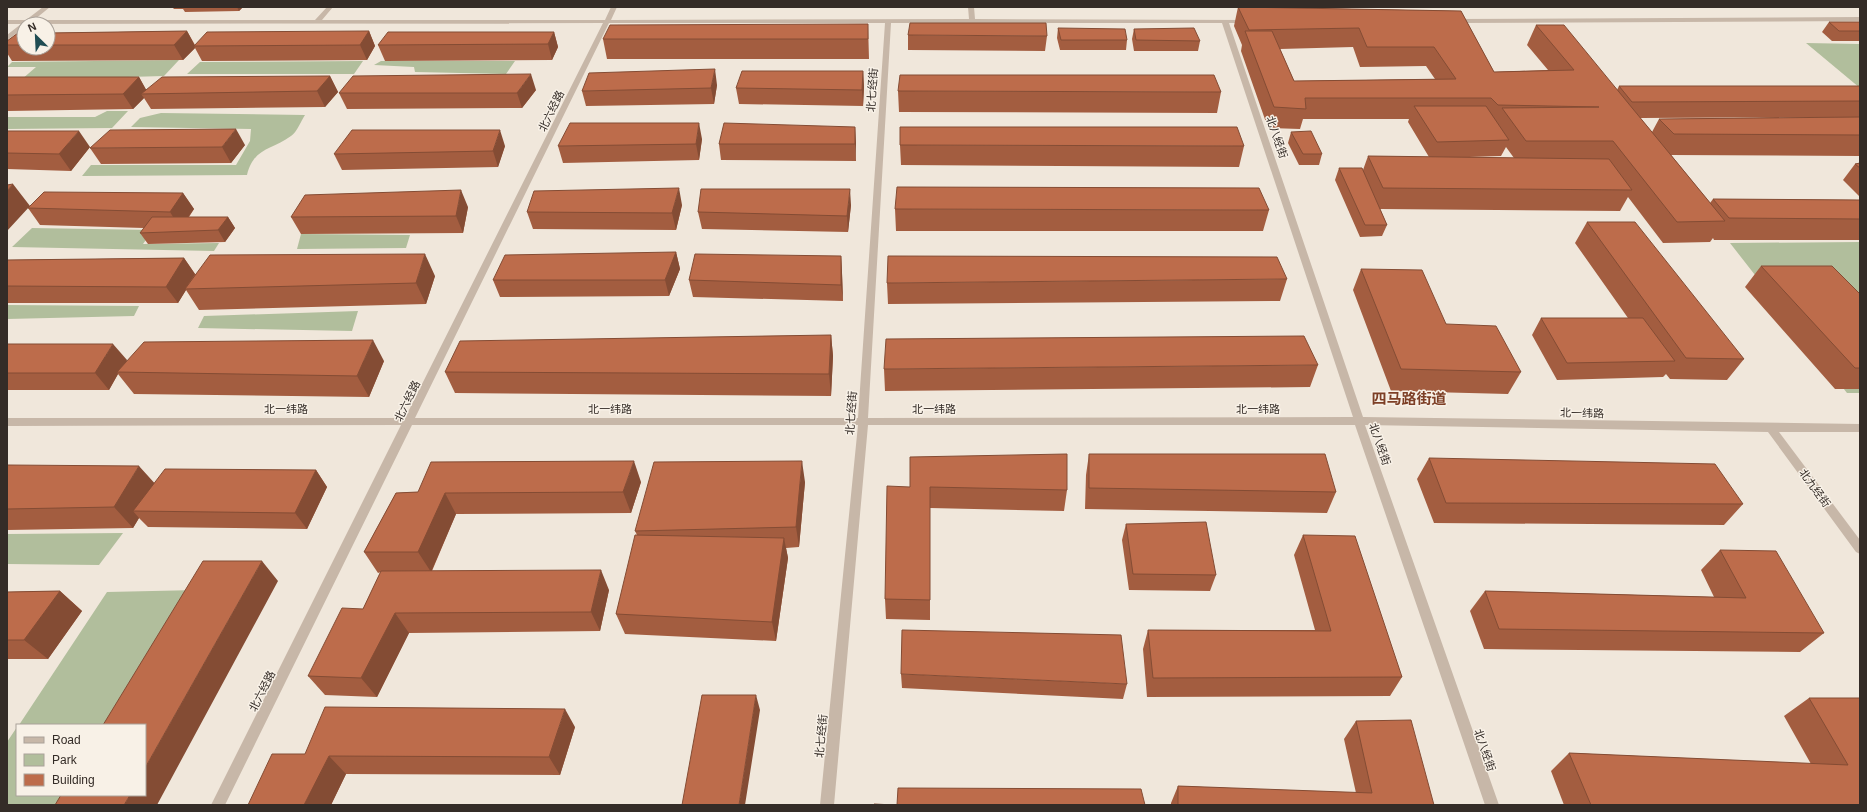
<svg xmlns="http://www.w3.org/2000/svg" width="1867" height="812" viewBox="0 0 1867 812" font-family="Helvetica,'Noto Sans SC',sans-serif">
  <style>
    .green { fill: #b1be9c }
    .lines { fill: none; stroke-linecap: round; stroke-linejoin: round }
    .minor { fill: #c7b7a8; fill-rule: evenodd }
    .wall { fill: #a35d40; fill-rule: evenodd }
    .shaded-wall { fill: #844c34 }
    .building { fill: #bd6c4b; stroke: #844c34 }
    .labels { text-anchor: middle; stroke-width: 3; stroke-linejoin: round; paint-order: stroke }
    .street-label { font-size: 11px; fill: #342c27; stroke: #f8f1e7 }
    .district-label { font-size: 15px; font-weight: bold; fill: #7d3f26; stroke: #f8f1e7 }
  </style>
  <rect width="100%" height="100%" fill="#f0e7db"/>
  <!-- green -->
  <path class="green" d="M1806 43 1860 44V88Z
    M179 60 164 76 21 80 36 67H7L12 62Z
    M363 61 354 74H187L200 62Z
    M381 61H515L506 74 415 72 414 67 374 65Z
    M107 111H128L112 128 7 129V117H95Z
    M161 113 305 115C301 121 297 132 291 136 272 150 254 147 247 175L82 176 91 165H236L250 141 251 129 131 127 140 118Z
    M32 228 153 230 143 244 219 243 214 251 12 247Z
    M301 234 410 235 406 248 297 249Z
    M1860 242V393H1847L1730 243Z
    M7 305 139 306 134 316 7 319Z
    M358 311 352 331 198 328 204 316Z
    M123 533 99 565 7 564V534Z
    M198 590 117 725H19L107 592Z
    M17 727V795H75L69 805H7V742Z"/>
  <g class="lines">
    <!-- minor -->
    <path class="minor" d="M43 7H50L34 20H315L327 7H333L322 20H605L611 7H617L611 20 969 19 968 7H974L975 19 1250 20V22L1248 23H1229L1363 417 1860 424V432H1779L1860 540V554L1856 552 1768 432 1365 425 1499 805H1485L1355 425H868L834 805H820L858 425H412L225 805H211L401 425 7 426V418H405L603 23 24 24V28L7 40V35L21 24H7V20H26ZM609 23H885L858 418H415ZM891 23H1222L1353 417 868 418Z
      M1860 17V21L1454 23 1451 21 1454 19Z"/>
  </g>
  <!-- wall -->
  <path class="wall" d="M172 7H243L239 11 185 12 183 9H174Z
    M253 7H305L253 8Z
    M1238 7 1461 11 1494 72 1548 70 1527 45 1536 25 1617 90 1619 86H1860V156L1671 155 1710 203 1713 199 1860 200V240H1714L1713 238 1710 242 1663 243 1628 197 1620 211 1380 209 1387 225 1382 236 1360 237 1335 180 1339 168 1363 170 1368 156 1429 157 1408 122 1409 119H1303L1300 129 1268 128 1241 51 1242 45 1234 26ZM1353 47 1360 67 1426 66 1435 79 1294 81 1280 49ZM1847 117 1659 119 1652 132 1640 118ZM1506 147 1514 158 1469 157 1501 156Z
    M1829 22H1860V41H1832L1822 32Z
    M868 24 869 59H607L603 39Z
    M1058 28 1127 40 1126 50H1060L1057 38Z
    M1134 29 1200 41 1198 51H1134L1132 39Z
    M187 31 195 45 369 31 375 46 367 60 202 61 195 48 183 60 12 61 7 53V41L24 33V48H48V33Z
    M554 32 558 47 552 60 385 61 378 45Z
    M908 35 1047 36 1045 51 908 50Z
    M863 71 864 87 863 106 739 104 736 88Z
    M330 76 338 92 325 107 151 109 144 98 133 109 7 111V77H139L146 90Z
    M717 85 714 104 586 106 582 91Z
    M536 90 522 108 347 109 339 93Z
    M898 91 1221 92 1217 113 899 112Z
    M855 127 856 161 721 160 719 144Z
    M7 131 90 147 71 171 7 169Z
    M1291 132 1322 154 1319 165H1299L1288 143Z
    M702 139 699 160 563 163 558 146Z
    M245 145 231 163 101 164 90 148Z
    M900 145 1244 146 1239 167 901 165Z
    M505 146 498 167 342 170 334 154Z
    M1860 163V196H1859L1843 180 1855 164Z
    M183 193 194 209 189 217H228L235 228 225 242 148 244 140 233 144 228 40 225 28 208Z
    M682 205 676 230 533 229 527 212Z
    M851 205 848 232 702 229 698 212Z
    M468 207 463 233 301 234 291 217Z
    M895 209 1269 210 1263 231H896Z
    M1587 222 1744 359 1727 380 1670 379 1666 374 1663 377 1557 380 1532 335 1541 318H1628L1575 243Z
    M676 252 680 269 669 296 500 297 493 280Z
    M841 256 842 273 843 301 693 297 689 280Z
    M184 258 195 274 435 276 426 304 199 310 186 290 178 303H7V260Z
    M1761 266 1860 294V389H1835L1745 287Z
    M1361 269 1521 372 1508 394 1391 391 1353 290Z
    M1287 279 1280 301 888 304 887 283Z
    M831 335 833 356 831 396 455 393 445 372Z
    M7 344 127 360 125 363 384 361 369 397 134 394 118 374 109 390H7Z
    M1318 365 1310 387 885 391 884 369Z
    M1089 454 1336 492 1327 513 1085 509 1086 475Z
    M910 457 1067 490 1064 511 930 508V620L886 619 885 599 910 487Z
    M1429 458 1743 504 1724 525 1434 523 1417 479Z
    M7 465 154 483 316 470 327 487 307 529 148 527 139 518 133 528 7 530Z
    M641 482 631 513 456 514 432 571 609 590 600 631 409 633 377 697 325 695 308 676 363 609 381 572 378 573 364 552 396 493Z
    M805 482 799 547 786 548 788 558 776 641 625 634 616 614 637 535 635 531Z
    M1126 524 1216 575 1210 591 1129 590 1122 540Z
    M1303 535 1402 677 1390 696 1147 697 1143 649 1148 630H1315L1294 555Z
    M1720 550 1824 633 1800 652 1484 649 1470 611 1485 591 1714 597 1701 570Z
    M60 591 82 611 48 659H7V592Z
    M901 674 1127 684 1123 699 902 688Z
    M1809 698H1860V805H1564L1551 771 1569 753 1811 764 1784 716Z
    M1356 721 1434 805H1171V803L1178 786 1356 793 1344 739Z
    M575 727 560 775 346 774 331 805H248L305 754Z"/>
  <!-- shaded-wall -->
  <path class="shaded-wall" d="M237 7H243L239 11Z
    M187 31 195 46H194L195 48 183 60 174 45Z
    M369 31 375 46 367 60 360 45Z
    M554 32 558 47 552 60 548 44Z
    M715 69 717 85 714 104 711 88Z
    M863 71 864 87 863 106 862 90Z
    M531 74 536 90 522 108 517 93Z
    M330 76 338 92 325 107 317 91Z
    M139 77 148 93 141 94 144 98 133 109 123 94Z
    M699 123 702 139 699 160 696 144Z
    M855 127 856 143V161L855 144Z
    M236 129 245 145 231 163 222 147Z
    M500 130 505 146 498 167 493 151Z
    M79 131 90 147 71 171 59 154Z
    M13 184 30 206 7 231V191Z
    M679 188 682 205 676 230 672 213Z
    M850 189 851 205 848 232 847 216Z
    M461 190 468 207 463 233 456 216Z
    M183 193 194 209 180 228 170 212Z
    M228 217 235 228 225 242 218 230Z
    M676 252 680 269 669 296 665 280Z
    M425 254 435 276 426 304 416 283Z
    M841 256 842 273 843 301 841 285Z
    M184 258 195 274 185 289 186 290 178 303 166 287Z
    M831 335 833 356 831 396 829 374Z
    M373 340 384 361 369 397 357 376Z
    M113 344 127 360 120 372H117L118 374 109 390 95 373Z
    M634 461 641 482 631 513 623 492Z
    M802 461 805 482 799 547 796 527Z
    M139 466 158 487 133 511 139 518 133 528 114 507Z
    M316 470 327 487 307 529 295 513Z
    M445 493 456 514 431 572 418 552Z
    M784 538 788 558 776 641 772 622Z
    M262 561 278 581 157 805H124L130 795H145V768Z
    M601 570 609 590 600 631 591 612Z
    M60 591 82 611 48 659 24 640Z
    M395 613 409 633 377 697 361 678Z
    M756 695 760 710 745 805H739Z
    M565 709 575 727 560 775 549 757Z
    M329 756 346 774 331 805H304Z"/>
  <!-- building -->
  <path class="building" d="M1238 7 1461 11 1494 72 1574 70 1536 25H1564L1725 221 1677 222 1613 141H1526L1502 108 1599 107 1498 105 1491 98H1305L1306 109 1274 107 1245 31H1272L1294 81 1456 79 1434 47H1367L1359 28 1249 30Z
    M1829 22H1860V31H1839Z
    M910 23H1046L1047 36 908 35Z
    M868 24V39H603L610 25Z
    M1058 28 1125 29 1127 40H1061Z
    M1194 28 1200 41 1136 40 1134 29Z
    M187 31 174 45H48V33Z
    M369 31 360 45 194 46 207 32Z
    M388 32H554L548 44 378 45Z
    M18 33H24V45H7V41Z
    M715 69 711 88 582 91 589 73Z
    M742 71H863L862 90 736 88Z
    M531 74 517 93H339L353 76Z
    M900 75H1214L1221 92 898 91Z
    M330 76 317 91 141 94 162 77Z
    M7 77H139L123 94 7 95Z
    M1619 86H1860V101L1632 102Z
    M1414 106H1486L1509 140 1437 142Z
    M1860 117V135L1674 134 1659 119Z
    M570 123H699L696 144 558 146Z
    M724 123 855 127V144H719Z
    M900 127H1237L1244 146 900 145Z
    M236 129 222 147 90 148 110 130Z
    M352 130H500L493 151 334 154Z
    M7 131H79L59 154 7 153Z
    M1311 131 1322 154H1303L1291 132Z
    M1368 156 1609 159 1632 190 1383 188Z
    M1860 163V168L1855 164Z
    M1339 168H1362L1387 225H1365Z
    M13 184 7 191V185Z
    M897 187 1259 188 1269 210 895 209Z
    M679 188 672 213 527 212 534 191Z
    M701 189H850L847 216 698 212Z
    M461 190 456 216 291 217 305 195Z
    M44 192 183 193 170 212 28 208Z
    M1713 199 1860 200V219L1729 218Z
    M152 217H228L218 230 140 233Z
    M1587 222H1635L1744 359 1686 358Z
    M676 252 665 280H493L505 255Z
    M425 254 416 283 185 289 210 255Z
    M695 254 841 256V285L689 280Z
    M888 256 1277 257 1287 279 887 283Z
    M184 258 166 287 7 286V260Z
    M1761 266H1832L1860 294V368H1855Z
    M1361 269 1422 270 1446 324 1496 326 1521 372 1401 369Z
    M1541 318H1643L1675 361 1567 363Z
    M831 335 829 374 445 372 460 341Z
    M1304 336 1318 365 884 369 886 339Z
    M373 340 357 376 117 372 144 342Z
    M7 344H113L95 373H7Z
    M1067 454V490L930 487V600L885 599 887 486 910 487V457Z
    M1089 454H1325L1336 492 1089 488Z
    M1429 458 1715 464 1743 504 1446 503Z
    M634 461 623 492 445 493 418 552H364L396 493 418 492 431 462Z
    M802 461 796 527 635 531 654 462Z
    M7 465 139 466 114 507 7 509Z
    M165 469 316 470 295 513 133 511Z
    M1206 522 1216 575 1133 574 1126 524Z
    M635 535 784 538 772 622 616 614Z
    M1303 535 1355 536 1402 677 1153 678 1148 630 1331 631Z
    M1720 550 1776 551 1824 633 1499 629 1485 591 1746 598Z
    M203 561H262L145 768V725H103Z
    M601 570 591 612 395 613 361 678 308 676 342 608 363 609 381 571Z
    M60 591 24 640H7V592Z
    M902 630 1121 635 1127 684 901 674Z
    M702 695H756L739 805H682Z
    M1809 698H1860V805H1591L1569 753 1848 765Z
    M325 707 565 709 549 757 329 756 304 805H248L272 754H305Z
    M1411 720 1434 805H1178V786L1372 793 1356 721Z
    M898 788 1141 789 1145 805H897Z
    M61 795H130L124 805H55Z
    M874 804 894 805H874Z"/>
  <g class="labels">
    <!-- street labels -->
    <g class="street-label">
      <text transform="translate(872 90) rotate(-86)" y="4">北七经街</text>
      <text transform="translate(551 111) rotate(-64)" y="4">北六经路</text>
      <text transform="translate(1277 137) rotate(71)" y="4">北八经街</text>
      <text transform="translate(407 401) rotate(-64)" y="4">北六经路</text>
      <text x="286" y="413">北一纬路</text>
      <text x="610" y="413">北一纬路</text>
      <text x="934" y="413">北一纬路</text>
      <text x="1258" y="413">北一纬路</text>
      <text transform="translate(851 413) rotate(-86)" y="4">北七经街</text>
      <text transform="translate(1582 413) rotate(1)" y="4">北一纬路</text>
      <text transform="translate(1380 444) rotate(71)" y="4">北八经街</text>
      <text transform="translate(1815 488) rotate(54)" y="4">北九经街</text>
      <text transform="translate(262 691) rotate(-63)" y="4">北六经路</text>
      <text transform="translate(821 736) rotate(-85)" y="4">北七经街</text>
      <text transform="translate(1485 750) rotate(71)" y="4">北八经街</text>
    </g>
    <!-- district labels -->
    <g class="district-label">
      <text x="1409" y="404">四马路街道</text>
    </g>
  </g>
  <!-- border -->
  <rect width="1867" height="812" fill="none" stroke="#342c27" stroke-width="16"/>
  <!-- legend -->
  <rect x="16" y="724" width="130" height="72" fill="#f8f1e7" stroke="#aaa29a"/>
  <rect x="24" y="737" width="20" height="6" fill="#c7b7a8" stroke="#aaa29a"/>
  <text x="52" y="744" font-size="12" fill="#342c27">Road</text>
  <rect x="24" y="754" width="20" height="12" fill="#b1be9c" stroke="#aaa29a"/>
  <text x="52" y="764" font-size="12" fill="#342c27">Park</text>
  <rect x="24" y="774" width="20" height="12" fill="#bd6c4b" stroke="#aaa29a"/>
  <text x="52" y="784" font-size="12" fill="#342c27">Building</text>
  <!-- north arrow -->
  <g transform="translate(36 36) rotate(336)"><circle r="19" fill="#f8f1e7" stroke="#aaa29a"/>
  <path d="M0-3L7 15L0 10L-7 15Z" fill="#204d53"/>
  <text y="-6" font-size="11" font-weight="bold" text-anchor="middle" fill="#342c27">N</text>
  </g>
</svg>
